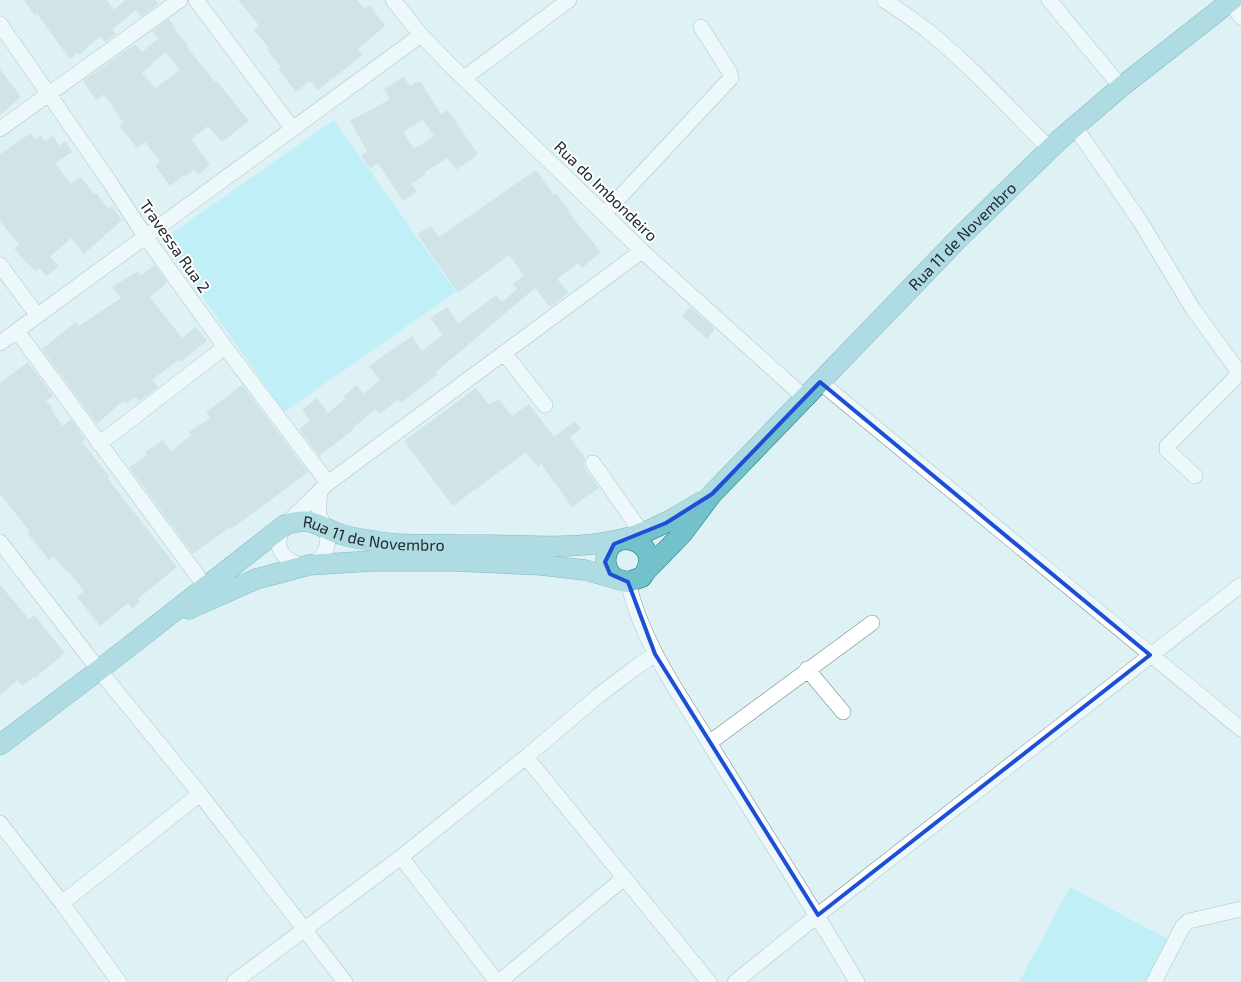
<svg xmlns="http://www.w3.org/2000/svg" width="1241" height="982" viewBox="0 0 1241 982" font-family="'Exo 2',sans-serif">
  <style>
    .green { fill: #9becf8 }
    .building { fill: #bed2d5; fill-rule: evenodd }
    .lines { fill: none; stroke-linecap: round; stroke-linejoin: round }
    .minor-casing { stroke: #788a8c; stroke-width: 16 }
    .major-casing { stroke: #1a717b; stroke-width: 21 }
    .minor { stroke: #fff; stroke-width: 15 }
    .major { stroke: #73c1ca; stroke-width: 20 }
    .marked { fill: none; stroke: #1d4ed8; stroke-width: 4; stroke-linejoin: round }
    .labels { text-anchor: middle; stroke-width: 4; stroke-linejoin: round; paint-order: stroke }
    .street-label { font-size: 16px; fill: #21292a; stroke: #fff }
  </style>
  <rect width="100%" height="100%" fill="#def2f5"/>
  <!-- green -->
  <path class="green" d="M334 120 456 292 284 412 162 240Z
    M1070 887 1171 941 1149 982H1019Z"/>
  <!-- building -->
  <path class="building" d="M24 0H107L114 10 125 0H155L158 4 141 17 136 10 112 29 116 34 105 42 100 36 79 55 77 53 70 59 37 14 35 16Z
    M238 0H357L365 9 370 5 385 26 358 49 363 55 318 90 310 81 296 92 278 69 281 67 267 50 269 48 254 30 259 25Z
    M169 19 174 26 173 27 188 45 187 47 215 82 217 81 249 121 222 142 208 126 191 139 210 165 198 175 194 170 186 176 184 175 170 186 155 166 160 162 145 142 137 148 119 125 123 122 104 94 96 100 83 81 135 44 142 52 158 39 152 31ZM165 52 180 70 155 88 142 73Z
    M0 69 21 97 0 115Z
    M404 77 410 86 420 81 441 114 448 110 478 154 456 170 447 158 425 172 426 174 411 184 417 192 403 201 378 163 370 169 361 155 367 151 350 121 390 99 384 89ZM423 120 434 136 414 149 403 132Z
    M31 133 35 139 41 135 45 141 53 136 59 146 65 141 72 152 55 163 71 184 81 177 94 194 96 193 109 209 112 206 122 220 84 254 71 238 50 257 59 266 47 276 39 268 36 272 21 257 14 248 19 245 0 221V154Z
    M536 170 554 195 556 193 571 213 570 214 601 252 582 268 578 263 557 279 569 293 550 307 535 288 436 372 438 374 401 403 398 399 380 414 375 409 352 429 353 430 319 456 299 429 310 421 302 410 317 398 328 413 345 399 343 397 356 385 363 394 380 380 369 366 412 336 422 351 443 335 430 318 447 307 458 324 496 295 502 302 517 289 513 284 524 275 509 255 458 293 417 234 431 226 439 237Z
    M155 265 167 283 150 297 182 338 196 327 207 341 180 362 178 360 152 380 158 387 139 401 135 397 126 404 123 401 97 424 42 349 76 322 79 326 121 298 112 287 138 271 141 275Z
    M690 307 715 329 707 339 682 316Z
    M28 362 53 396 46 401 53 408 51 410 63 426 71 419 85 439 82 442 110 477 108 479 177 567 138 599 140 602 132 609 128 603 100 626 77 597 84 591 68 571 67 572 53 556 49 560 28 534 30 532 0 494V383Z
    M242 385 308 472 252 514 231 529 230 527 193 554 129 467 147 455 145 452 163 440 171 451 192 435 189 432 210 418 206 412Z
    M476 388 489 405 499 399 512 416 529 404 554 437 575 421 581 429 570 437 585 458 584 463 585 468 599 488 572 507 541 464 538 467 526 452 453 506 404 441Z
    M0 585 29 619 34 615 65 653 35 678 34 677 22 686 17 680 0 696Z"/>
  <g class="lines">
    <defs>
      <path id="minor" d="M196 0 292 128
        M393 0 421 35 450 65 642 251 805 398
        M884 0C899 10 914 20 928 31 972 67 1010 109 1050 149
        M1049 0 1121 87
        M1228 0 1241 17
        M0 24 109 181 145 236 225 347 328 483
        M464 78 569 0
        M1075 127 1140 221 1193 309 1241 375
        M0 129 180 0
        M604 214 731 78 729 71 701 27
        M0 265 37 315
        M17 331 205 586
        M0 343 421 35
        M504 353 545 405
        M820 382 1241 729
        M99 444 225 347
        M593 463 642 533
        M1195 476 1167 450V446L1239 374
        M320 491C319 499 318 507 319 515 321 520 324 524 326 529 330 540 327 554 317 561 302 572 276 558 279 539 280 533 282 529 285 525L328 483 642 251
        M0 542 99 670 200 794 345 982
        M628 582C641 640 677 691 708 741 757 821 809 901 857 982
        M807 669 843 712
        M709 743 872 623
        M526 757 709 982
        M0 823 62 903 119 982
        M401 857 497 982
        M62 903 200 794
        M234 982 401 857 526 757 598 696 635 668 655 654
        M499 982 624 878
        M735 982 818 915 1241 585
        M1154 982 1183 926 1189 921 1241 909"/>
      <g id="major">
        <path id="s1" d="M646 571 682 534 712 494 959 238 1058 141 1121 87 1232 0"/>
        <path d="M189 609 256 579 309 565 372 561H456L541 565 585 570 628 582 642 577C668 543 610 523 606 558 605 567 609 574 616 579"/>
        <path id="s2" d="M0 745 99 670 285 525C314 515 318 528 343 535 361 540 379 542 397 544 429 545 461 545 492 545 534 546 577 549 618 540 648 534 676 518 701 502"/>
      </g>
    </defs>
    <!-- minor casing -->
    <use href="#minor" class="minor-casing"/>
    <!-- major casing -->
    <use href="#major" class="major-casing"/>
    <!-- minor -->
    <use href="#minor" class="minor"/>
    <!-- major -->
    <use href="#major" class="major"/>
  </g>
  <!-- marked area -->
  <path d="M0 0H1241V982H0ZM820 382 1150 655 818 915 655 654 628 582 610 574 605 562 614 544 666 523 712 494Z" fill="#def2f5" fill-opacity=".55" fill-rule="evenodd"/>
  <path class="marked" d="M820 382 1150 655 818 915 655 654 628 582 610 574 605 562 614 544 666 523 712 494Z"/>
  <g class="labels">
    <!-- street labels -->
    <g class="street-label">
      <text transform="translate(606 191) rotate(44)" y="6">Rua do Imbondeiro</text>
      <text dy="6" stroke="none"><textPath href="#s1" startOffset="461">Rua 11 de Novembro</textPath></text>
      <text transform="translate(175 246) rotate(55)" y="6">Travessa Rua 2</text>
      <text dy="6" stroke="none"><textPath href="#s2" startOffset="451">Rua 11 de Novembro</textPath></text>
    </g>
  </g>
</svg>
